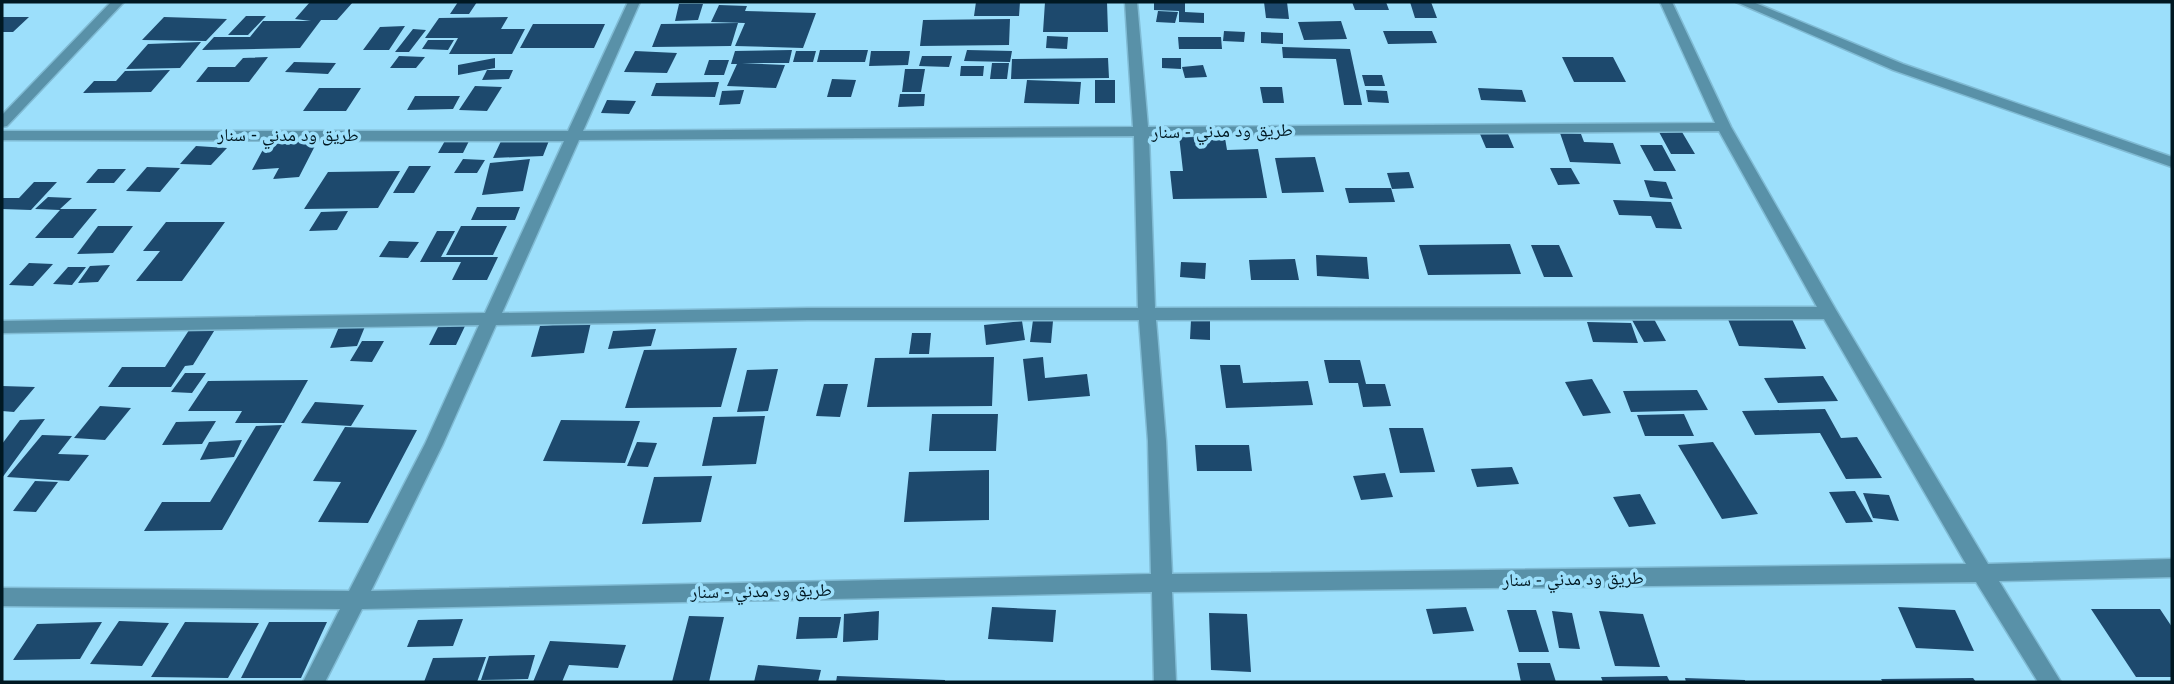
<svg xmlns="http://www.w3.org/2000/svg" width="2174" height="684" viewBox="0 0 2174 684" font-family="Helvetica,'Noto Naskh Arabic',sans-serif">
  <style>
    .building { fill: #1d496d }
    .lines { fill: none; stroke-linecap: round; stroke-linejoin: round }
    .minor-casing { stroke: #80bbd4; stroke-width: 3 }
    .minor { fill: #5991a8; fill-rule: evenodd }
    .labels { text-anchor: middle; stroke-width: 7; stroke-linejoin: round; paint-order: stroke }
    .street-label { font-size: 18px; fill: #001822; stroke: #9cdffb }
  </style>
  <rect width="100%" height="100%" fill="#9cdffb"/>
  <!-- building -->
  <path class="building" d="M310 2H353L337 20H321L300 48 202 50 214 37H250L263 21H311L295 19Z
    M458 2H477L469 14H450Z
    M976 2H1020L1019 16H974Z
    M1045 2H1107L1108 32H1043Z
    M1154 2H1185V12L1204 13V23L1179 22V11L1154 10Z
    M1264 2H1287L1289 19 1266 18Z
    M1352 2H1386L1389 10H1355Z
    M1410 2H1431L1437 18H1415Z
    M679 4H703L698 20 675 21Z
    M719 5 747 6 745 11 816 13 803 48 735 46 745 23 711 22Z
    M1158 11 1178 12 1175 23 1156 22Z
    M246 16H266L248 35H228Z
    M2 17H29L13 32H2Z
    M164 17 227 19 206 41 142 40Z
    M508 17 501 29H525L512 54H449L458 38H425L439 18Z
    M1010 19 1009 45 920 46 923 20Z
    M1341 21 1347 39 1304 40 1298 22Z
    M738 23 731 46 652 47 661 24Z
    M533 24H605L594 48H520Z
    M405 26 389 50H363L380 27Z
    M413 29 426 30 409 52H395Z
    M1224 31 1245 32 1244 42 1223 41Z
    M1383 31H1432L1437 43 1388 44Z
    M1261 32 1283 33V44L1261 43Z
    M1047 36 1068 37 1067 49 1046 48Z
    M1178 37H1221L1222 49H1179Z
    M428 40H454L448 50 422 49Z
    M201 42 180 68 126 69 148 44Z
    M1282 47 1350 49 1362 105H1344L1336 59 1283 58Z
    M792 50 789 63H742L785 65 776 88 727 86 737 64H731L735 51Z
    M820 50H868L865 62H817Z
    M967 50 1012 51 1010 62 964 61Z
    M635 51 677 53 667 73 624 72Z
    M796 51H816L813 62H793Z
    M871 51H910L908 65 869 66Z
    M399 56 425 57 416 68H390Z
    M922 56H952L949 67 919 66Z
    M268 57 249 82H196L208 67H235L243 58Z
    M1562 57H1613L1626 82H1574Z
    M495 58V68L458 75V65Z
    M1108 58 1109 78 1011 79 1012 59Z
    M1162 58H1181V69L1162 68Z
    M709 60H729L724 75H704Z
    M294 62 336 63 328 74 285 72Z
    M992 63H1009L1007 79H990Z
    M1203 65 1207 77 1185 78 1182 67Z
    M961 66H984L983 76H960Z
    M905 69H925L921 92H902Z
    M170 70 151 92 83 93 94 81H116L125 71Z
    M487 70H513L509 79 482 80Z
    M1362 75H1382L1385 86H1365Z
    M832 79 856 80 851 97H827Z
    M1027 80 1081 82 1079 104 1024 103Z
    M1095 80H1115V103H1095Z
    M719 82 715 97 651 96 656 83Z
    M475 86 502 87 487 111 459 110Z
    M1260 87H1282L1284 103H1263Z
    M319 88H361L346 111H303Z
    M1478 88 1522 90 1526 102 1481 100Z
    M744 90 740 104 719 105 722 91Z
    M1366 90 1387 91 1389 103 1368 102Z
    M900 94H925L924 106 898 107Z
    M415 96H460L453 109 407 110Z
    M607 100 636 101 629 114 601 113Z
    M1659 132H1682L1695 154H1671Z
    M1560 133 1581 134 1584 142 1613 143 1621 164 1570 162Z
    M1480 134H1508L1514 148H1486Z
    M1201 135V138H1225L1227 150 1258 149 1267 198 1173 199 1170 171H1183L1179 136Z
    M319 138 299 177 273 179 279 168 252 170 267 142Z
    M550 138 543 156 493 158 502 139Z
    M446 139H470L463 153H438Z
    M1640 145H1662L1676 171H1654Z
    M196 146 227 148 211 165 180 164Z
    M1315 157 1324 192 1282 193 1275 158Z
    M463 159 485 160 477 173H454Z
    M530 159 523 191 482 195 490 163Z
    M409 166H431L414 193H393Z
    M147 167 180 168 160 192 126 191Z
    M1550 168H1571L1580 184 1558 185Z
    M98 169H126L114 183H86Z
    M400 171 378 208 304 209 328 172Z
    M1409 172 1414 188 1392 189 1387 173Z
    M1644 180 1666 182 1673 199 1650 197Z
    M34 182H57L31 210 2 209V198H19Z
    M1345 188H1391L1395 202 1349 203Z
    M48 197 72 198 60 209H97L73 238H35L60 210 35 209Z
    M1613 200 1671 202 1682 229 1656 228 1651 216 1619 215Z
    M477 207H520L515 220H471Z
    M348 211 337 230 309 231 321 212Z
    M166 222H225L182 281H136L160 251H143Z
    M98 226H133L113 253 77 254Z
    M461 226H507L493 255H446Z
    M437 231H455L441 257H498L487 280H452L461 262H420Z
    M389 241 419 242 408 258 379 257Z
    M1510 244 1521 274 1428 275 1419 245Z
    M1531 245H1559L1573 277H1544Z
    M1316 255 1367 257 1369 279 1317 276Z
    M1295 259 1299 280H1251L1249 260Z
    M1181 262 1206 263 1205 279 1180 277Z
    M29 263 53 264 33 286 9 285Z
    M110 265 98 282 78 283 90 266Z
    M68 267H86L72 285 53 284Z
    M1727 317 1792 319 1806 349 1739 346Z
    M1654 319 1666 341 1644 342 1632 320Z
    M1033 320 1053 321 1051 343 1030 342Z
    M1191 320 1210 321V340L1190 339Z
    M1022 321 1025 340 986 345 984 325Z
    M591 322 584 353 531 357 540 326Z
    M1587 322 1631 323 1638 343 1593 342Z
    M219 323 193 365 185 366 171 387H108L122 367H165L193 324Z
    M366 324 357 346 330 348 339 327Z
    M439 325 465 326 456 345H429Z
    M656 329 651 346 608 349 613 331Z
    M912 333H931L929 354H909Z
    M362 341H384L372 362 350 361Z
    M737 348 721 407 625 408 644 350Z
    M994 357 992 406 867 407 875 358Z
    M1043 357 1045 378 1087 374 1090 396 1028 401 1023 359Z
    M1324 360H1360L1366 384H1385L1391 406 1363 407 1358 383H1329Z
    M1220 365H1240L1243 383 1308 381 1313 405 1226 408Z
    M778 369 768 411 737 412 747 370Z
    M185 373H206L192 393 171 392Z
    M1823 376 1838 401 1778 403 1764 378Z
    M1592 379 1611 413 1583 416 1565 382Z
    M308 380 284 423H235L242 411H188L208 381Z
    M824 384H848L840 417 816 416Z
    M2 386 35 387 14 412 2 411Z
    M1697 390 1708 410 1631 412 1623 391Z
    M315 402 364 405 351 426 301 423Z
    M100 406 131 408 105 440 74 438Z
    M1825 409 1841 438 1857 437 1882 478 1846 479 1820 433 1755 435 1742 411Z
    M932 414H998L996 451H929Z
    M1684 414 1694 436H1645L1637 415Z
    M765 416 756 464 702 466 713 417Z
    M45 419 2 478V444L20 420Z
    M561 420 640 421 625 463 543 461Z
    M216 421 202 444 162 445 176 422Z
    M282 425 222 530 144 531 162 502H210L256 426Z
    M345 427 417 430 368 523 318 522 341 482 313 481Z
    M1389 428H1423L1435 472 1400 473Z
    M42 435 72 436 58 454 89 455 69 481 7 477Z
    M242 440 234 457 200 460 209 442Z
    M637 442 657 443 648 467 627 466Z
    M1713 442 1758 514 1722 519 1678 445Z
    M1195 445H1249L1252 471H1197Z
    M1512 467 1519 484 1477 487 1471 469Z
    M989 470V520L904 522 909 472Z
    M1385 473 1393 497 1361 500 1353 476Z
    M712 476 701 522 642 524 654 477Z
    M35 481 58 482 36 512 13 511Z
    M1855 491 1873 522 1846 523 1829 492Z
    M1863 493 1889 495 1899 521 1873 518Z
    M1640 494 1656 524 1629 527 1613 497Z
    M992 607 1056 610 1053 642 988 639Z
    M1466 607 1474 631 1433 634 1426 609Z
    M1898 607 1955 610 1974 651 1916 648Z
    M2091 609H2160L2172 627V677H2136Z
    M1507 610H1536L1549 652H1519Z
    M879 611 878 640 843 642 844 614Z
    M1552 611 1572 613 1580 649 1559 648Z
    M1599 611 1643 614 1660 667 1615 666Z
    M1209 613 1247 614 1251 672 1211 670Z
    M689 616 724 617 709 682H672Z
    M799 617H841L837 638 796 639Z
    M463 619 453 646 407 647 418 620Z
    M119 621 169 623 142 666 90 664Z
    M102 622 80 659 13 660 37 624Z
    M185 622 259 623 228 678 151 677Z
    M269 622H327L301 678H241Z
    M550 641 626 645 618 668 569 665 562 682H533Z
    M535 655 528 679 481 680 489 656Z
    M486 657 477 682H424L433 658Z
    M1517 663H1550L1556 682H1521Z
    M758 665 821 670 818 682H754Z
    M837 676 945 680V682H836Z
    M1667 676 1670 682H1603L1601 677Z
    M1685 678 1745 680V682H1686Z
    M1973 678 1976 682H1883L1881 679Z"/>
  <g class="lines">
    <defs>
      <path id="minor" d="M111 2H124L7 126 2 127V115Z
        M628 2H640L583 131 1133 127 1125 2H1137L1148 127 1715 123 1660 2H1672L1731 127 1836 310 1988 564 2172 559V577L1999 581 2061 682H2038L1976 582 1172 592 1176 682H1154L1152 592 362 609 325 682H303L340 609 2 606V588L349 591 425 444 479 325 2 333V321L485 313 564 141 2 140V131H568ZM1719 131 1817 307 1155 308 1149 136ZM1134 136 1138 308H808L502 313 579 140ZM1824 319 1966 564 1172 574 1166 441 1156 320ZM808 320H1139L1148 441 1151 574 371 591 443 444 496 325Z
        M1736 2H1753L1903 64 2172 157V167L1893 70Z"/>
    </defs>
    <!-- minor casing -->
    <use href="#minor" class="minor-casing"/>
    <!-- minor -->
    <use href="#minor" class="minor"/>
  </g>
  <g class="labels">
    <!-- street labels -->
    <g class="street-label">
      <text transform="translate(1222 131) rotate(-1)" y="6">طريق ود مدني - سنار</text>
      <text x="288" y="141">طريق ود مدني - سنار</text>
      <text transform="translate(1573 579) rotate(-1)" y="6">طريق ود مدني - سنار</text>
      <text transform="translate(761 591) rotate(-1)" y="6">طريق ود مدني - سنار</text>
    </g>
  </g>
  <!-- border -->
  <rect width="2174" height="684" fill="none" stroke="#001822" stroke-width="7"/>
</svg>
